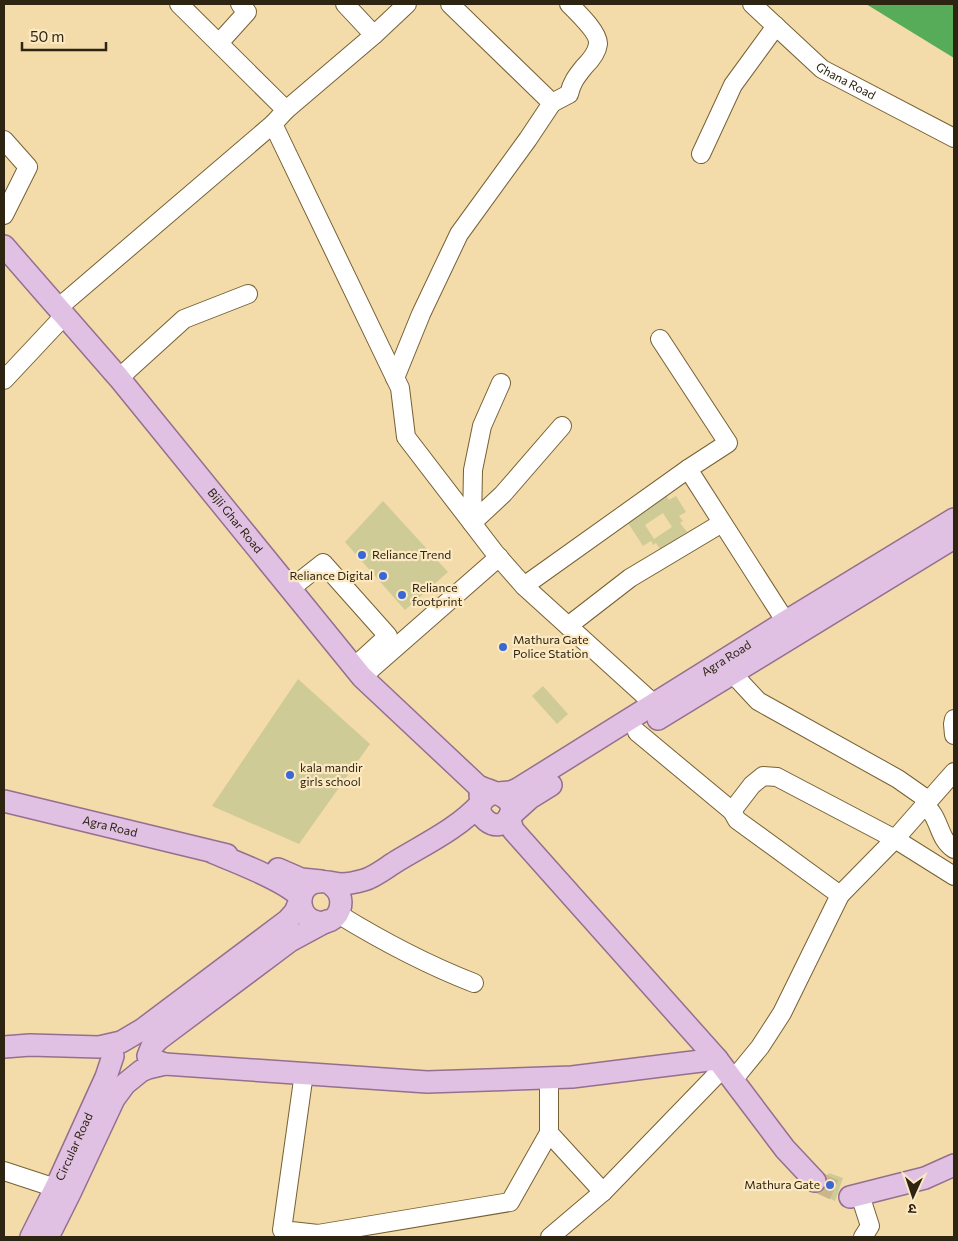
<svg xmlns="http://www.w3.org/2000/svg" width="958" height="1241" viewBox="0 0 958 1241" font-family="Commissioner,'Noto Sans Devanagari',sans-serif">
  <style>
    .water { fill: #56ac59 }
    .building { fill: #cecb97; fill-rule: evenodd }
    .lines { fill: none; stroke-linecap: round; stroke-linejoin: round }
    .major-tunnel { stroke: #cbb68b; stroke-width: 21; stroke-dasharray: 21 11; stroke-linecap: butt }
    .minor-casing { stroke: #776134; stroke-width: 20 }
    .major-casing { stroke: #956f8e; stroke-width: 24 }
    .minor { stroke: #fff; stroke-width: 18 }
    .major { stroke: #e1c1e3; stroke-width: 21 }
    .poi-dot { fill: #3967d7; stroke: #fce9c2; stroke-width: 2 }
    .labels { text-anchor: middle; stroke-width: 4.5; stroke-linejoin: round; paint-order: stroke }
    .street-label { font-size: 12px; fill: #2d2411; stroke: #fce9c2 }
    .poi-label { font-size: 12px; fill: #2d2411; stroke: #fce9c2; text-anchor: start }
  </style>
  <rect width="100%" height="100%" fill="#f3dbaa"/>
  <!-- water -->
  <path class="water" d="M866 4H954V58Z"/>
  <!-- building -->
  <path class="building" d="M666 495 669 500 676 496 686 512 679 516 683 521 680 523 687 532 660 549 656 543 653 545 651 541 643 546 628 523 630 522 628 519ZM663 513 672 527 654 539 645 525Z
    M383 501 448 572 405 610 345 542Z
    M298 679 370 744 299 844 212 806Z
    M543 686 568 714 557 724 532 696Z
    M829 1173 843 1178 835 1201 813 1191Z"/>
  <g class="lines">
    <!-- major-tunnel -->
    <path class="major-tunnel" d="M815 1181 850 1197"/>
    <defs>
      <g id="minor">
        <path d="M179 4 286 110"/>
        <path d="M345 4 374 35"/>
        <path d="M450 4 552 103"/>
        <path id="s1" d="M752 4 822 69 954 138"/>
        <path d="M219 43 247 12 240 4"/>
        <path d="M273 124 400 388 406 437 495 553 524 586 688 469 728 443 660 339"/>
        <path d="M4 140 28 167 4 215"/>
        <path d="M701 154 733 85 776 26"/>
        <path d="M58 308 273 124 286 110 374 35 407 4"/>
        <path d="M119 378 184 319 248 294"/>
        <path d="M395 378 421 314 459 234 528 139 552 103 569 94C572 82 576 77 584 67 590 61 597 53 598 44 599 33 577 12 569 4"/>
        <path d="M4 380 64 316"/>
        <path d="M501 383 482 426 473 470 472 523 503 494 562 426"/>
        <path d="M688 469 793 633"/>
        <path d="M524 586 654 704"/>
        <path d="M290 589 323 563 388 636 354 667"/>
        <path d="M568 626 630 578 722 523"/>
        <path d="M732 673 758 701 898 779 928 800"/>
        <path d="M362 677 499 557"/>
        <path d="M954 719 953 724 954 735"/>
        <path d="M637 732 732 811 737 820 840 895 895 839 954 772"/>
        <path d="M924 805C941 817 937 838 954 849"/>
        <path d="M732 811 752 785 763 776 777 777 895 839 954 876"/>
        <path d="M338 914C382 941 425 964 474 983"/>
        <path d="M304 1073 282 1230 318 1234 510 1202 549 1133V1077"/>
        <path d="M733 1080 760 1047 782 1013 840 895"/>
        <path d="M549 1133 603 1192"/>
        <path d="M4 1171 68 1192"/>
        <path d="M860 1195 870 1226 863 1237"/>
        <path d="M550 1237 603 1192 723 1068"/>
      </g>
      <g id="major">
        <path id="s2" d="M4 246 119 378 362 677 477 785C488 792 518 795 510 815 500 840 464 811 488 796 494 792 503 793 510 792 514 791 518 789 521 787L785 622 954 519"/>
        <path d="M658 719 954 538"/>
        <path d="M551 785 530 798 509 817 513 830 717 1059 785 1149 815 1181"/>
        <path id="s3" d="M4 801 227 855"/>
        <path d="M278 869 301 879 321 881"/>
        <path d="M327 882C353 895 339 930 314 921 300 916 296 896 308 886 317 878 330 883 341 884 348 884 357 882 364 880 375 877 387 867 397 861 425 844 459 828 481 803L480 795"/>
        <path d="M4 1047 30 1045 99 1047 121 1042 143 1029 288 920 295 912 301 898C287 881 236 862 214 853"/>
        <path d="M165 1064 154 1060 148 1056 152 1046 159 1039 290 941 327 921"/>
        <path d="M850 1197 925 1178 954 1165"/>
        <path id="s4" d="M31 1237 56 1187 106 1077 113 1056"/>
        <path d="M48 1237 70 1193 114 1099 125 1084 141 1071 148 1068 165 1064 427 1082 572 1077 717 1059"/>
      </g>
    </defs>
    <!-- minor casing -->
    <use href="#minor" class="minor-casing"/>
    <!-- major casing -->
    <use href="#major" class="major-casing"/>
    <!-- minor -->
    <use href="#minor" class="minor"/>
    <!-- major -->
    <use href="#major" class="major"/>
  </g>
  <!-- markers -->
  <g class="poi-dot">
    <circle cx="362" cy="555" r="5"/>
    <circle cx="383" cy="576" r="5"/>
    <circle cx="402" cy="595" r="5"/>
    <circle cx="503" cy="647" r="5"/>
    <circle cx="290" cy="775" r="5"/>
    <circle cx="830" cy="1185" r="5"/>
  </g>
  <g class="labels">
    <!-- street labels -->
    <g class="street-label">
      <text dy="4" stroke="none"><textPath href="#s1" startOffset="122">Ghana Road</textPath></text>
      <text dy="4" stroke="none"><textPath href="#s2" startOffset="359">Bijli Ghar Road</textPath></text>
      <text dy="4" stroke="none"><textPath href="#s2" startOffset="1104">Agra Road</textPath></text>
      <text dy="4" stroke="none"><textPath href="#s3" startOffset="109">Agra Road</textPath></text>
      <text dy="4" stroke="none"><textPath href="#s4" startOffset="100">Circular Road</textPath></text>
    </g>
    <!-- poi labels -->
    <g class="poi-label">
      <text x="372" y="559">Reliance Trend</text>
      <text x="373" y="580" text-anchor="end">Reliance Digital</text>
      <text x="412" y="592">Reliance<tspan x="412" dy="14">footprint</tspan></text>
      <text x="513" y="644">Mathura Gate<tspan x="513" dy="14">Police Station</tspan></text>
      <text x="300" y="772">kala mandir<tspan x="300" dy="14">girls school</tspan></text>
      <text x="820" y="1189" text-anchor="end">Mathura Gate</text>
    </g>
  </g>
  <!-- border -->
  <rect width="958" height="1241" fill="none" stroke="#2d2411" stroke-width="10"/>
  <!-- north arrow -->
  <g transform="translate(913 1196) rotate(183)" stroke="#fce9c2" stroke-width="4" paint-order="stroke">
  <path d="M0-4L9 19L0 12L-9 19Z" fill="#2d2411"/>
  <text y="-8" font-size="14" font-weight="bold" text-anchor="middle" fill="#2d2411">उ</text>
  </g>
  <!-- scale -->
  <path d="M22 42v8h84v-8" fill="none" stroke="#2d2411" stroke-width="2.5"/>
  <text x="30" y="42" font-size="15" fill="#2d2411" stroke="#fce9c2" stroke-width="4" paint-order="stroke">50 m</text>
</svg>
